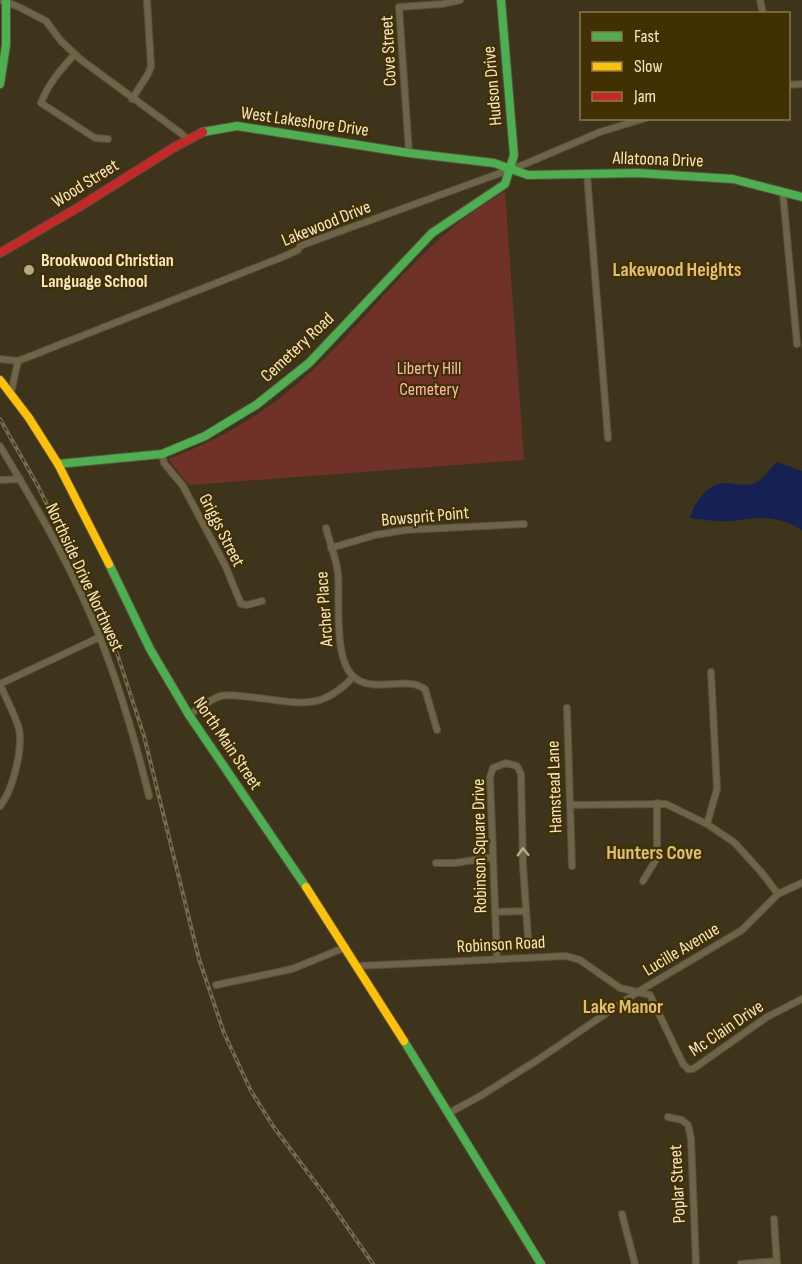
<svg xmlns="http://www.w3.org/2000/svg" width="802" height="1264" viewBox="0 0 802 1264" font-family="'Sofia Sans Condensed',sans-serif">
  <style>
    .green { fill: #6f3128 }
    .water { fill: #142152 }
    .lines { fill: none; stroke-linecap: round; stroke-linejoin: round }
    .street-casing { stroke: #5a513d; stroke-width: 8 }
    .fast-casing { stroke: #5a513d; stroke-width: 10 }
    .slow-casing { stroke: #5a513d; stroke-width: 10 }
    .jam-casing { stroke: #5a513d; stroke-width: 10 }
    .street { stroke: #6e6448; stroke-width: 6 }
    .fast { stroke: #4caf50; stroke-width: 8 }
    .slow { stroke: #ffc107; stroke-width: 8 }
    .jam { stroke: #c62828; stroke-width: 8 }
    .rail-casing { stroke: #756b54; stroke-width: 4 }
    .rail { stroke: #403002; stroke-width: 1.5; stroke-dasharray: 4.5; stroke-linecap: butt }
    .oneway { stroke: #b9ac8b }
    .poi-dot { fill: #b6a887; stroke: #403002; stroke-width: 2 }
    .labels { text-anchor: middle; stroke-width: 4.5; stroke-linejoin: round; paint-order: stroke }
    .street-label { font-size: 18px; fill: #f7e7c1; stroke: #403002 }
    .poi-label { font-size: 18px; font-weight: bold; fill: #f7e7c1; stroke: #403002; text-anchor: start }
    .park-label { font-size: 18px; fill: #fdbab0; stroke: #403002 }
    .neighbourhood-label { font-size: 20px; font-weight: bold; fill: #dfbf70; stroke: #403002 }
  </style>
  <rect width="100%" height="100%" fill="#3e341c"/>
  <!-- green -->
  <path class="green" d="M505 191 524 460 189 485 168 459C223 439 272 409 315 368 363 322 404 267 456 225 471 212 489 202 505 191Z"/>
  <!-- water -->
  <path class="water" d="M777 462 802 471V530C776 515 762 517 733 521 719 522 704 520 690 518 693 505 705 487 719 484 731 480 742 489 757 482 765 478 770 468 777 462Z"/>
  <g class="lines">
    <defs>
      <path id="street" d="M0 0 19 7 46 21 61 41 80 59 182 134 188 140
        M760 0 763 14
        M75 54C61 69 48 84 41 103L95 138 108 139
        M788 85 802 84
        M132 99 148 74 151 66 147 0
        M409 153 399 7 442 4 460 0
        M587 174 608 438
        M783 194 797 344
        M0 359 18 361 285 256 298 250 300 246 330 235 525 164 600 132 646 118
        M11 393 18 361
        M0 446C33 501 66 557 91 616 116 674 134 735 149 796
        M162 454 164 463 183 486 225 565 241 604 247 605 262 601
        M0 480 20 479
        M326 528C330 543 336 558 338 573 340 598 333 660 354 677 370 691 394 681 412 684 417 684 421 687 425 689L437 730
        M331 548 375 535 406 530 524 524
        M0 684 100 637
        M567 708 572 866
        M189 715C199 709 209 699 221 696 230 694 240 696 249 697 295 701 319 714 353 677
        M570 805 666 804 707 824 735 843 762 873 778 894
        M0 806C13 790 23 749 19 729 15 714 6 699 0 684
        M707 824 717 789 711 672
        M436 863H455L493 857
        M643 881 657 858V803
        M495 912 526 911
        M497 959 490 777 493 768 506 763 517 766 521 774 523 865 528 937
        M358 966 566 956 580 960 620 988 650 995 683 1064 688 1069H693L767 1017 802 999
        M216 985 292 969 346 947
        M449 1113 482 1095 539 1059 636 993 742 930 778 894 802 883
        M668 1117 682 1120 688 1125 691 1138 696 1264
        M622 1214 635 1264
        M774 1219 777 1264
        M741 1264 776 1261"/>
      <path id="fast" d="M0 84 6 45V0
        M203 132 237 126 409 153 494 163 528 175 638 173 733 179 802 197
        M58 464 162 454 205 436 256 405 309 363 432 233 505 184 514 155 501 0
        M109 564 150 649 189 715 306 887
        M404 1041 541 1264"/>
      <path id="slow" d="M0 380 29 418 58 464 109 564
        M306 887 404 1041"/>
      <path id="jam" d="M0 253 79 207 173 148 203 132"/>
    </defs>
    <!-- street casing -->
    <use href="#street" class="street-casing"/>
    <!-- fast casing -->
    <use href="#fast" class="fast-casing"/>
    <!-- slow casing -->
    <use href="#slow" class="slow-casing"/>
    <!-- jam casing -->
    <use href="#jam" class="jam-casing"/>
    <!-- street -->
    <use href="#street" class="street"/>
    <!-- fast -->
    <use href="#fast" class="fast"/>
    <!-- slow -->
    <use href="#slow" class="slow"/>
    <!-- jam -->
    <use href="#jam" class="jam"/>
    <defs>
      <path id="rail" d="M0 419 39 488 113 641 144 736 199 959 224 1033 251 1091 273 1126 327 1198 373 1264"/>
    </defs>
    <!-- rail casing -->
    <use href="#rail" class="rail-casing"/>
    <!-- rail -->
    <use href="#rail" class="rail"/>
  </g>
  <!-- one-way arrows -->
  <defs><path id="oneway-chevron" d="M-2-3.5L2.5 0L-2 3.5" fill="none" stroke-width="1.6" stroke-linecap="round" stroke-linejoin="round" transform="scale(1.5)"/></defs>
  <use class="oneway" href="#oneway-chevron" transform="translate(523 852) rotate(-92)"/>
  <!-- markers -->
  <circle class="poi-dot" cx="29" cy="270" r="6"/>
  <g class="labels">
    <!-- street labels -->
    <g class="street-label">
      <text transform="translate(388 51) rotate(-93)" y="6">Cove Street</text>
      <text transform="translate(492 86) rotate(-95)" y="6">Hudson Drive</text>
      <text transform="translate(305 121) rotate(8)" y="6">West Lakeshore Drive</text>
      <text transform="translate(658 159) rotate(2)" y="6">Allatoona Drive</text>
      <text transform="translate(85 183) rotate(-32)" y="6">Wood Street</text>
      <text transform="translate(326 223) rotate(-22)" y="6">Lakewood Drive</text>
      <text transform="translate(297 347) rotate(-43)" y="6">Cemetery Road</text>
      <text transform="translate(425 516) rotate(-5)" y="6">Bowsprit Point</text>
      <text transform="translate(222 530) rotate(63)" y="6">Griggs Street</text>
      <text transform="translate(85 577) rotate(65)" y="6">Northside Drive Northwest</text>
      <text transform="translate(324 609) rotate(-94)" y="6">Archer Place</text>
      <text transform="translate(228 743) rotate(56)" y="6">North Main Street</text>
      <text transform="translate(554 787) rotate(-92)" y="6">Hamstead Lane</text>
      <text transform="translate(479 846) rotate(-91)" y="6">Robinson Square Drive</text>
      <text transform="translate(501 944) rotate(-3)" y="6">Robinson Road</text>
      <text transform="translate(681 949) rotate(-31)" y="6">Lucille Avenue</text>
      <text transform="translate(726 1028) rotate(-34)" y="6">Mc Clain Drive</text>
      <text transform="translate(677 1184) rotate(-93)" y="6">Poplar Street</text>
    </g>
    <!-- poi labels -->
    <g class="poi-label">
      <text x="41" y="266">Brookwood Christian<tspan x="41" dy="21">Language School</tspan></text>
    </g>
    <!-- park labels -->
    <g class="park-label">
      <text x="429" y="374">Liberty Hill<tspan x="429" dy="21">Cemetery</tspan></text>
    </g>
    <!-- neighbourhood labels -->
    <g class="neighbourhood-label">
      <text x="677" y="276">Lakewood Heights</text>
      <text x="654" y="859">Hunters Cove</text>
      <text x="623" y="1013">Lake Manor</text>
    </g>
  </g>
  <!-- legend -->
  <rect x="580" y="12" width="210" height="108" fill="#403002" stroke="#89794e" stroke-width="1.5"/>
  <rect x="592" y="32" width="30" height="9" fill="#4caf50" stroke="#89794e" stroke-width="1.5"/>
  <text x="634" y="42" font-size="18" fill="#f7e7c1">Fast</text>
  <rect x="592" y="62" width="30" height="9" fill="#ffc107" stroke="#89794e" stroke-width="1.5"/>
  <text x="634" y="72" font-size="18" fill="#f7e7c1">Slow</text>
  <rect x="592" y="92" width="30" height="9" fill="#c62828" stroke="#89794e" stroke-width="1.5"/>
  <text x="634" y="102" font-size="18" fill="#f7e7c1">Jam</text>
</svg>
